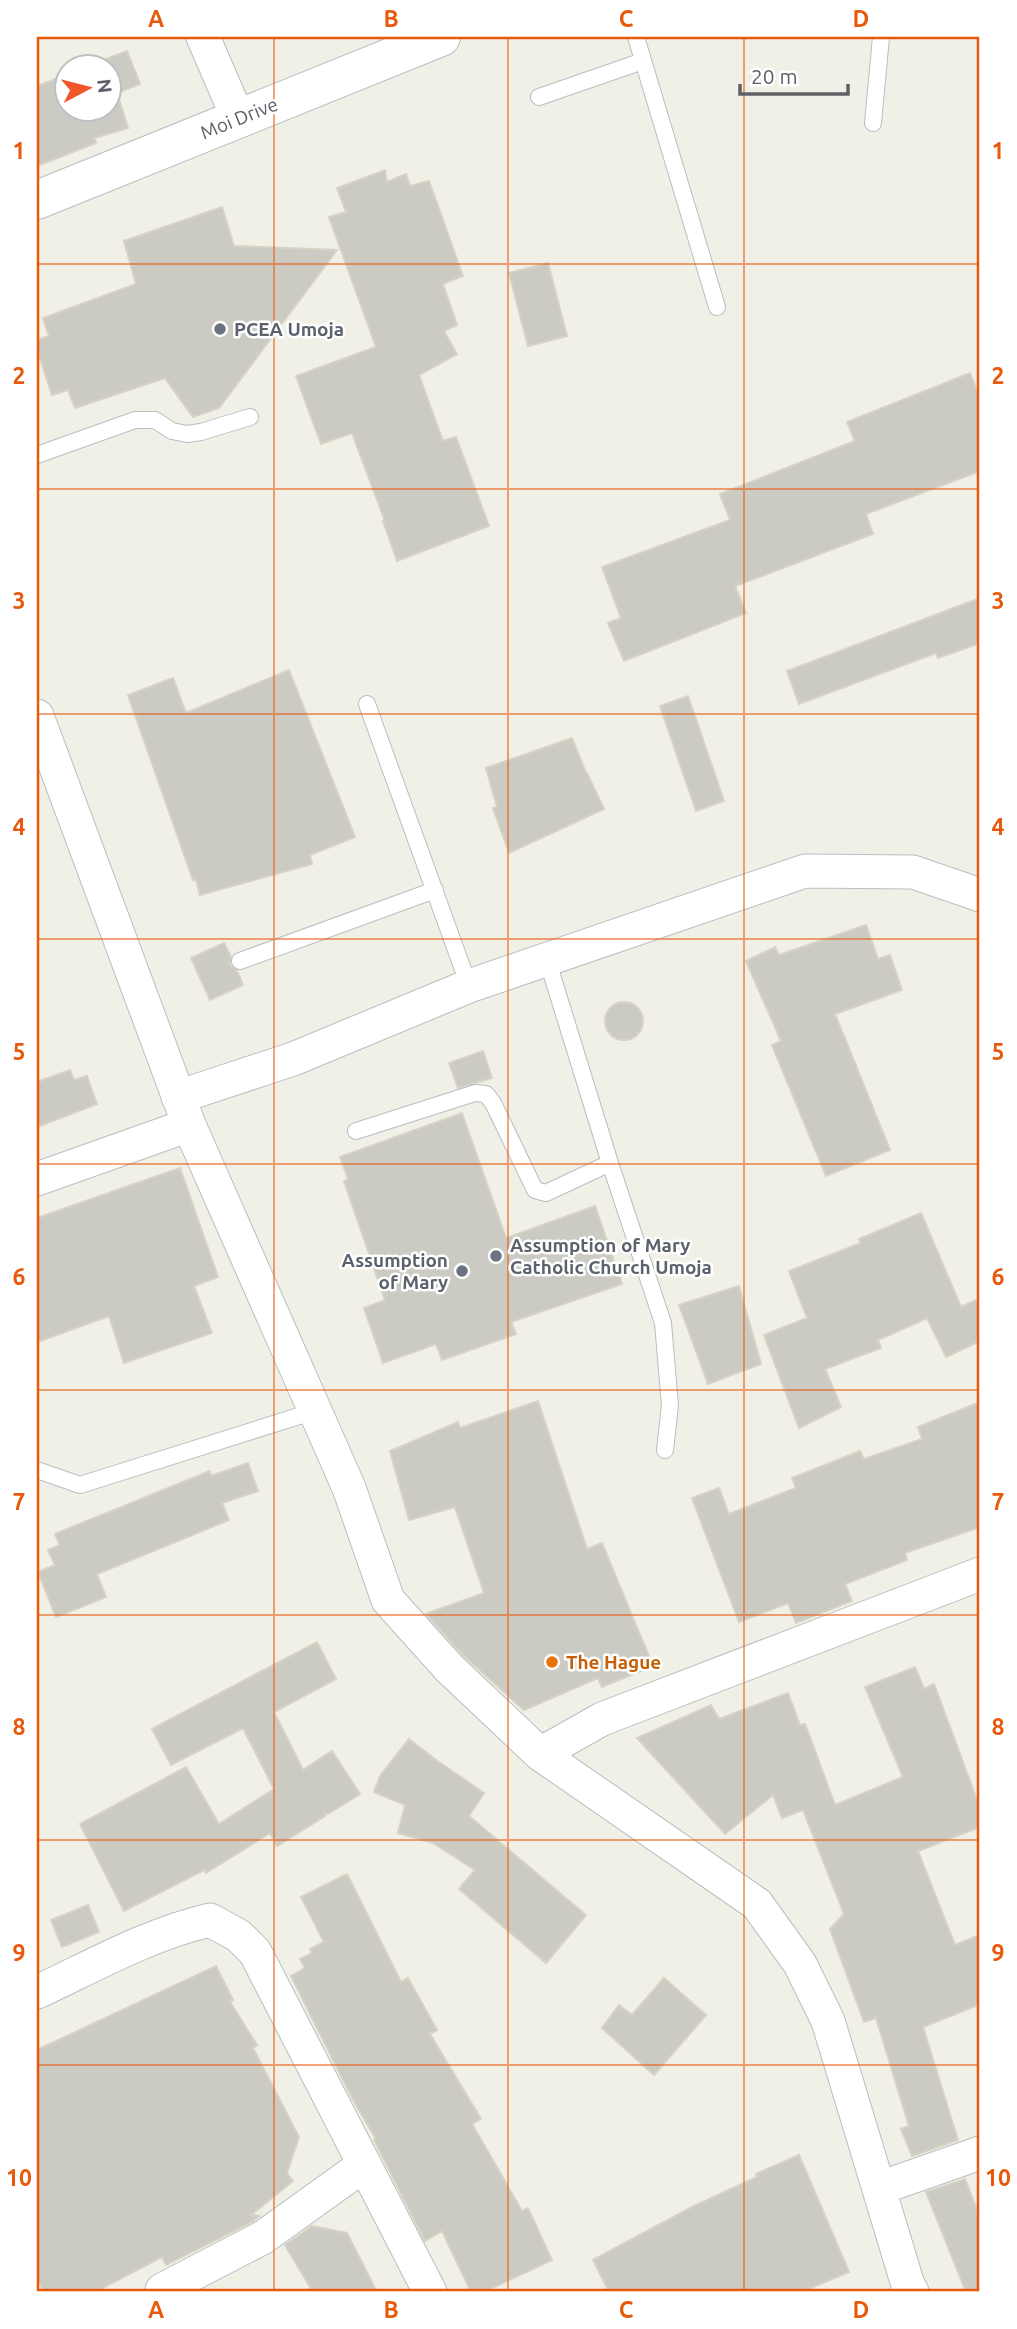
<svg xmlns="http://www.w3.org/2000/svg" width="1017" height="2329" viewBox="0 0 1017 2329" font-family="Ubuntu,sans-serif">
  <style>
    .building { fill: #cbcac3; stroke: #d6d3c4; stroke-width: 2 }
    .lines { fill: none; stroke-linecap: round; stroke-linejoin: round }
    .service-casing { stroke: #babdc2; stroke-width: 18 }
    .minor-casing { stroke: #babdc2; stroke-width: 35 }
    .tertiary-casing { stroke: #babdc2; stroke-width: 40 }
    .service { stroke: #fff; stroke-width: 16 }
    .minor { stroke: #fff; stroke-width: 33 }
    .tertiary { stroke: #fff; stroke-width: 38 }
    .grid { fill: none; stroke: #e8590c; stroke-width: 2; stroke-opacity: 0.55 }
    .worship-dot { fill: #6b7280; stroke: #fff; stroke-width: 2.5 }
    .food-dot { fill: #e8710a; stroke: #fff; stroke-width: 2.5 }
    .labels { text-anchor: middle; stroke-width: 5; stroke-linejoin: round; paint-order: stroke }
    .street-label { font-size: 19px; fill: #5d6067; stroke: #fff }
    .worship-label { font-size: 19px; font-weight: bold; fill: #5b616d; stroke: #fff; text-anchor: start }
    .food-label { font-size: 19px; font-weight: bold; fill: #c56008; stroke: #fff; text-anchor: start }
    .neatline { fill: none; stroke: #e8590c; stroke-width: 2.5 }
    .grid-label { font-size: 23px; text-anchor: middle; font-weight: bold; fill: #e8590c }
  </style>
  <rect width="100%" height="100%" fill="#f0f0e6"/>
  <!-- building -->
  <path class="building" d="M127 51 140 84 117 93 128 128 94 138 96 143 37 166V86L66 75V108H108V66H88Z
    M385 170 387 182 406 174 410 186 429 181 463 276 443 284 457 325 444 331 457 354 419 375 443 441 456 437 489 526 397 561 383 521H385L352 433 321 444 296 376 376 347 329 217 346 212 337 188Z
    M222 207 234 246 337 250 219 408 193 417 165 378 75 408 68 390 52 395 37 349V340L49 336 43 318 136 284 124 241Z
    M548 263 567 336 528 346 509 273Z
    M970 373 980 398V471L866 514 873 534 735 586 746 613 624 661 608 623 621 618 602 567 730 520 720 494 855 441 847 422Z
    M980 598V643L938 658 936 653 799 704 787 671Z
    M289 670 355 837 310 855 312 864 200 895 196 879 193 880 128 695 173 678 186 713Z
    M688 696 724 801 696 811 660 706Z
    M572 738 586 773H587L604 809 509 853 493 808 497 807 486 768Z
    M866 925 878 959 890 955 902 990 835 1014 890 1150 826 1176 772 1045 781 1041 746 961 775 947 779 955Z
    M224 943 231 957 230 965 237 971 243 985 210 1000 191 958Z
    M605 1021a19 19 0 1 1 38 0a19 19 0 1 1-38 0Z
    M483 1051 492 1078 458 1088 449 1063Z
    M70 1070 74 1080 87 1076 97 1104 37 1127V1082Z
    M462 1113 506 1238 595 1206 622 1284 511 1322 516 1334 442 1360 436 1344 383 1363 364 1308 385 1300 344 1181 348 1179 340 1157Z
    M180 1168 218 1277 194 1286 212 1333 124 1363 109 1316 37 1342V1218Z
    M921 1213 961 1307 980 1298V1341L946 1357 927 1318 878 1340 881 1348 825 1369 841 1407 799 1428 764 1335 807 1318 789 1271 861 1243 859 1239Z
    M739 1286 761 1364 708 1384 679 1305Z
    M538 1401 587 1549 602 1543 653 1666 602 1687 598 1678 524 1710 463 1655 426 1614 484 1593 455 1507 409 1520 390 1451 458 1422 460 1428Z
    M980 1402V1527L905 1553 907 1560 845 1584 852 1601 796 1623 788 1603 739 1622 692 1498 719 1488 729 1514 796 1488 792 1478 860 1451 864 1459 922 1439 918 1427Z
    M248 1463 258 1491 222 1503 229 1520 97 1574 106 1597 56 1617 38 1572 55 1565 48 1550 60 1545 55 1534 210 1471 211 1476Z
    M317 1642 336 1679 274 1712 303 1770 332 1751 360 1794 328 1814 324 1813 325 1816 277 1846 270 1833 206 1873 204 1870 124 1911 80 1824 186 1767 219 1824 274 1789 243 1728 171 1765 152 1729Z
    M915 1667 924 1689 934 1684 980 1808V1827L918 1851 955 1945 980 1935V2004L923 2027 958 2140 912 2156 901 2129 909 2126 876 2018 864 2022 830 1929 844 1914 803 1810 782 1818 773 1795 725 1834 637 1738 711 1705 719 1719 788 1693 800 1725 805 1724 835 1805 903 1777 865 1687Z
    M409 1739 436 1760 484 1793 469 1816 586 1915 546 1963 459 1889 475 1870 433 1843 398 1833 405 1805 374 1792 380 1776Z
    M347 1874 401 1982 408 1978 437 2030 430 2034 481 2119 472 2124 522 2211 528 2208 552 2260 484 2292H471L442 2231 425 2241 374 2140 376 2139 352 2098 291 1976 305 1968 300 1959 312 1953 310 1949 324 1942 301 1897Z
    M88 1905 99 1932 62 1947 51 1920Z
    M216 1966 233 2000 230 2002 257 2045 253 2048 299 2137 287 2173 293 2181 251 2215 259 2216 252 2222 166 2265 162 2257 95 2292H44L37 2279V2050Z
    M664 1978 706 2015 654 2075 602 2028 619 2005 632 2015Z
    M799 2155 849 2272 801 2292H609L593 2260 692 2207 757 2177 756 2174Z
    M965 2179 980 2217V2292H966L926 2192Z
    M312 2226 347 2233 377 2292H313L285 2245Z"/>
  <g class="lines">
    <defs>
      <path id="service" d="M636 37 717 307
        M539 97 643 61
        M873 123 881 37
        M37 455 135 420H155L172 431 187 434 201 432 250 417
        M367 704 469 986
        M547 959 610 1163 663 1323 670 1405 665 1450
        M240 961 435 890
        M356 1131 475 1093 486 1094 493 1103 535 1190 546 1193 610 1163
        M37 1470 80 1485 315 1411"/>
      <path id="minor" d="M203 37 238 118
        M37 716 189 1125 349 1488 388 1600 449 1668 540 1754 757 1904 800 1964 828 2021 908 2285 912 2292
        M178 1097 293 1059 469 986 805 871 913 872 980 895
        M37 1179 189 1125
        M540 1754 602 1719 980 1574
        M37 1992C93 1966 149 1934 210 1920L239 1936 255 1952 430 2292
        M880 2188 980 2153
        M162 2290 262 2238 364 2165"/>
      <path id="tertiary" d="M37 200 441 37"/>
    </defs>
    <!-- service casing -->
    <use href="#service" class="service-casing"/>
    <!-- minor casing -->
    <use href="#minor" class="minor-casing"/>
    <!-- tertiary casing -->
    <use href="#tertiary" class="tertiary-casing"/>
    <!-- service -->
    <use href="#service" class="service"/>
    <!-- minor -->
    <use href="#minor" class="minor"/>
    <!-- tertiary -->
    <use href="#tertiary" class="tertiary"/>
  </g>
  <!-- grid -->
  <path class="grid" d="M274 37V2292M508 37V2292M744 37V2292M37 264H980M37 489H980M37 714H980M37 939H980M37 1164H980M37 1390H980M37 1615H980M37 1840H980M37 2065H980"/>
  <!-- markers -->
  <g class="worship-dot">
    <circle cx="220" cy="329" r="7"/>
    <circle cx="496" cy="1256" r="7"/>
    <circle cx="462" cy="1271" r="7"/>
  </g>
  <circle class="food-dot" cx="552" cy="1662" r="7"/>
  <g class="labels">
    <!-- street labels -->
    <g class="street-label">
      <text transform="translate(239 118) rotate(-22)" y="7">Moi Drive</text>
    </g>
    <!-- worship labels -->
    <g class="worship-label">
      <text x="234" y="336">PCEA Umoja</text>
      <text x="510" y="1252">Assumption of Mary<tspan x="510" dy="22">Catholic Church Umoja</tspan></text>
      <text x="448" y="1267" text-anchor="end">Assumption<tspan x="448" dy="22">of Mary</tspan></text>
    </g>
    <!-- food labels -->
    <g class="food-label">
      <text x="566" y="1669">The Hague</text>
    </g>
  </g>
  <!-- border -->
  <rect width="1017" height="2329" fill="none" stroke="#ffffff" stroke-width="77"/>
  <!-- north arrow -->
  <g transform="translate(88 88) rotate(83)"><circle r="33" fill="#ffffff" stroke="#bebfc2" stroke-width="2"/>
  <path d="M0-5L12 26L0 18L-12 26Z" fill="#f1562b"/>
  <text y="-10" font-size="19" font-weight="bold" text-anchor="middle" fill="#5d6067">N</text>
  </g>
  <!-- scale -->
  <path d="M740 84v10h108v-10" fill="none" stroke="#5d6067" stroke-width="3.5"/>
  <text x="751" y="84" font-size="21" fill="#5d6067" stroke="#ffffff" stroke-width="5" paint-order="stroke">20 m</text>
  <rect x="38" y="38" width="940" height="2252" class="neatline"/>
  <g class="grid-label">
    <text x="156" y="27">A</text>
    <text x="391" y="27">B</text>
    <text x="626" y="27">C</text>
    <text x="861" y="27">D</text>
    <text x="19" y="159">1</text>
    <text x="998" y="159">1</text>
    <text x="19" y="384">2</text>
    <text x="998" y="384">2</text>
    <text x="19" y="609">3</text>
    <text x="998" y="609">3</text>
    <text x="19" y="835">4</text>
    <text x="998" y="835">4</text>
    <text x="19" y="1060">5</text>
    <text x="998" y="1060">5</text>
    <text x="19" y="1285">6</text>
    <text x="998" y="1285">6</text>
    <text x="19" y="1510">7</text>
    <text x="998" y="1510">7</text>
    <text x="19" y="1735">8</text>
    <text x="998" y="1735">8</text>
    <text x="19" y="1961">9</text>
    <text x="998" y="1961">9</text>
    <text x="19" y="2186">10</text>
    <text x="998" y="2186">10</text>
    <text x="156" y="2318">A</text>
    <text x="391" y="2318">B</text>
    <text x="626" y="2318">C</text>
    <text x="861" y="2318">D</text>
  </g>
</svg>
